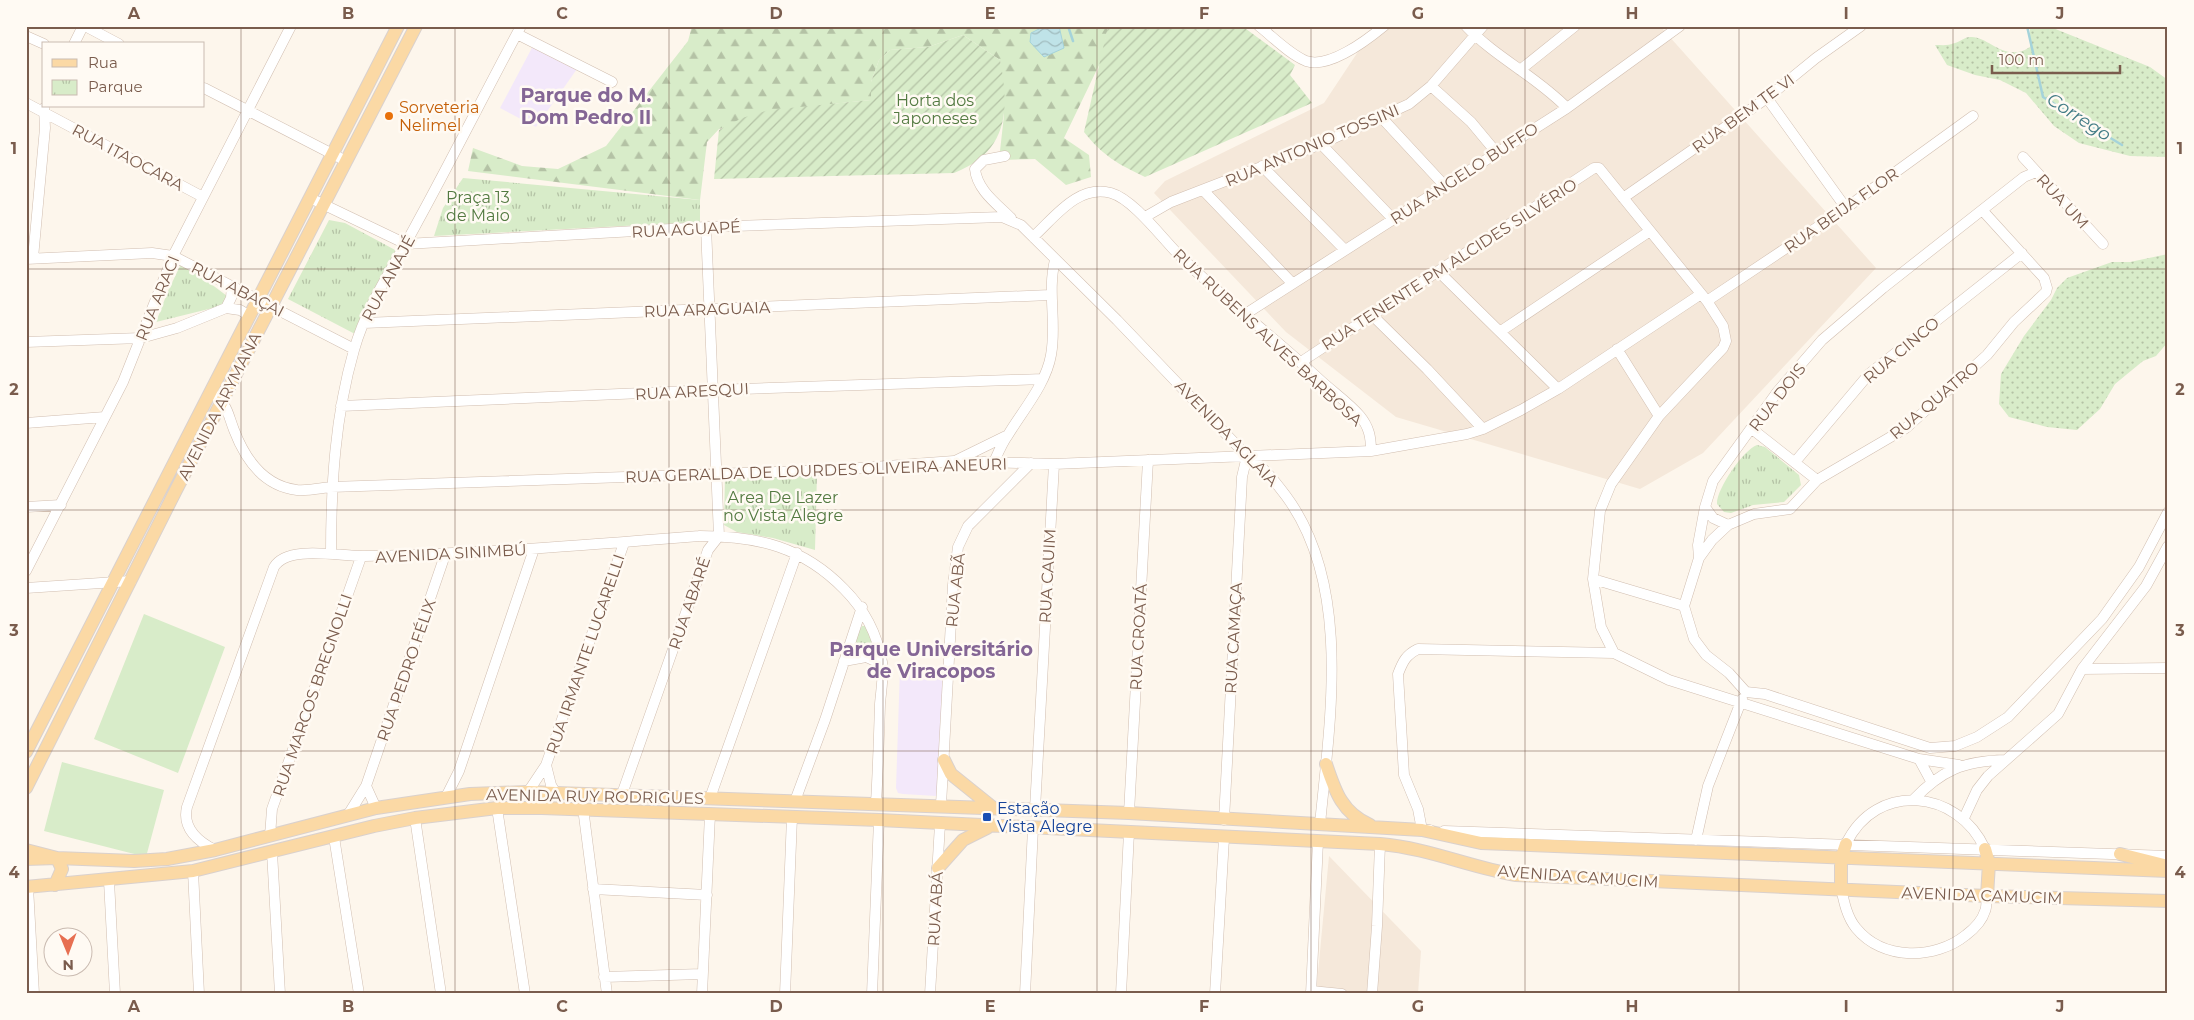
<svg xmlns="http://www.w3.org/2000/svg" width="2194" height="1020" viewBox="0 0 2194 1020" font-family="Montserrat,sans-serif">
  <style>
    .residential { fill: #f5e8da }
    .education { fill: #f3e8fa }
    .grass { fill: url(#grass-dots) }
    .forest { fill: url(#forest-firs) }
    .park { fill: url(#park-tufts) }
    .garden { fill: url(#garden-furrows) }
    .pitch { fill: #d8ecc9 }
    .water { fill: url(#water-waves); stroke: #a5d3da }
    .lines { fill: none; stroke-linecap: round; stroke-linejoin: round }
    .stream { stroke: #a5d3da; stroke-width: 2.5 }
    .minor-casing { stroke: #d1beb0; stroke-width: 11 }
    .major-casing { stroke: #dad1cd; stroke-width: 14 }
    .minor { stroke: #fff; stroke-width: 10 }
    .major { stroke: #fbd9a5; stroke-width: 12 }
    .grid { fill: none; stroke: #7a5c4d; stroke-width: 1; stroke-opacity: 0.55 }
    .food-dot { fill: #e8710a; stroke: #fffaf3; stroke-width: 2 }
    .transit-dot { fill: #1a4fb4; stroke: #fffaf3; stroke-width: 2 }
    .labels { text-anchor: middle; stroke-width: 5; stroke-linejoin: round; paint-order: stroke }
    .park-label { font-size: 16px; fill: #537a41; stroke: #fffaf3 }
    .food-label { font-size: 16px; fill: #c56008; stroke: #fffaf3; text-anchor: start }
    .street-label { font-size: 16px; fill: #7a5c4d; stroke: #fffaf3 }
    .transit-label { font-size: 16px; fill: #164399; stroke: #fffaf3; text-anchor: start }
    .water-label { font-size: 18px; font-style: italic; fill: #437c86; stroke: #fffaf3 }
    .quarter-label { font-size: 19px; font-weight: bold; fill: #846695; stroke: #fffaf3 }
    .neatline { fill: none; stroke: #7a5c4d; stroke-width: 2 }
    .grid-label { font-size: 16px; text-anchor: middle; font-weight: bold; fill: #7a5c4d }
  </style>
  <defs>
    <pattern id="grass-dots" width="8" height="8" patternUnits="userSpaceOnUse" patternTransform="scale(1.25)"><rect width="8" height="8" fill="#d8ecc9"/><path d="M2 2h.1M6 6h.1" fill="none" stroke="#b4c2a5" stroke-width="1.8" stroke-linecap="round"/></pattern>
    <pattern id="forest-firs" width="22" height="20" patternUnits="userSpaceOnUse" patternTransform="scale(1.25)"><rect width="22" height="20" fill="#d8ecc9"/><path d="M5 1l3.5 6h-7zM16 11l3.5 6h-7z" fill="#b4c2a5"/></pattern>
    <pattern id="park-tufts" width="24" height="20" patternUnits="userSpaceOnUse" patternTransform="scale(1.25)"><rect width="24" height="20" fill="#d8ecc9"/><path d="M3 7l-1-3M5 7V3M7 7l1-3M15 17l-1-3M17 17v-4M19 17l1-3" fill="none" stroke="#b4c2a5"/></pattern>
    <pattern id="garden-furrows" width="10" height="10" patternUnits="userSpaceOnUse" patternTransform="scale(1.25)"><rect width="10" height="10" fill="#d8ecc9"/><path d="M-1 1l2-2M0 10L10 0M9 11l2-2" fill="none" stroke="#b4c2a5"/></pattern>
    <pattern id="water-waves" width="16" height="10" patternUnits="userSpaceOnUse" patternTransform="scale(1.25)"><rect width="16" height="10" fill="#bfe3e8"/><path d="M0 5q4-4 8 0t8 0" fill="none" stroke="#a0bbbe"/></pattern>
  </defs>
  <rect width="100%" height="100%" fill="#fdf6ec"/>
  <!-- residential -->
  <path class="residential" d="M1375 26H1660L1876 268 1703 453 1640 489 1396 417 1286 332 1154 193 1165 181 1324 103Z
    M1329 856 1421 951 1418 994H1316Z"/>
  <!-- education -->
  <path class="education" d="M534 44 577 69 536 127 500 108Z
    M900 668 947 671 941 791 936 796 903 794 898 793 896 788Z"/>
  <!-- grass -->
  <path class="grass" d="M2030 26H2048L2150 67 2168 80V157L2130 156 2079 143 2054 126 2026 93 2000 80 1975 75 1947 65 1935 45C1942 45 1948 46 1955 43 1959 42 1965 37 1970 37 1988 35 2005 64 2030 47Z
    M2168 254V342L2156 356 2143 361 2115 384 2100 409 2077 430 2047 427 2009 417 1999 404 2001 374 2024 336 2051 300 2057 288 2067 278 2112 262H2130Z"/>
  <!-- forest -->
  <path class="forest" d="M692 26H1108L1102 59 1064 138 1089 155 1091 177 1066 185 1035 159 999 160 1004 115 1000 60 963 35 928 47 890 50 879 60 871 82V100L832 104 719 129 707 142 700 200 468 171 473 148 522 166 558 169 606 146 688 41Z"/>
  <!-- park -->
  <path class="park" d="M463 178 700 200V222L434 236 443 208Z
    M329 220 345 223 397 251 361 316 355 334 288 299Z
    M182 262 227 296 221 306 156 322 168 291Z
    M1757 445 1765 447 1799 475 1801 485 1784 502 1753 505 1731 513 1724 512 1717 504C1716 490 1743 450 1757 445Z
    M817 474 815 550 773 538 737 532 724 525 725 475Z
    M862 626H867L875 644 873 654 851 656 856 637Z"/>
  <!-- garden -->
  <path class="garden" d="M1108 26H1242L1295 65 1290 75 1312 103 1145 177C1118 164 1103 156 1084 132Z
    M963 35 1000 60C1010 110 1008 152 954 173L714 179 719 130 742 118 769 110 871 100V82L879 60 890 50 928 47Z"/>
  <!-- pitch -->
  <path class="pitch" d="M144 614 225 647 178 773 94 739Z
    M62 762 164 790 146 857 44 831Z"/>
  <!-- water -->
  <path class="water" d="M1045 26H1059L1064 48 1044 57 1030 42 1031 33Z"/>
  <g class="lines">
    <!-- stream -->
    <path class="stream" d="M1068 26 1073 41
      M2027 26 2043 97 2122 145"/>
    <defs>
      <path id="minor" d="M85 26 119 44
        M1259 26C1273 37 1289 54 1306 61 1329 69 1367 40 1384 26
        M1466 26C1496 58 1536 76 1567 108
        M517 34 612 82
        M26 36 44 44
        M74 44 83 26
        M1520 70 1575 26
        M1431 86 1471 122 1496 152
        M204 88 346 161
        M1767 98 1846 208
        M26 103 203 197
        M1381 117 1444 185
        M1321 144 1393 219
        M1005 156 984 160 975 169C977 190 997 204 1011 218
        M2023 157 2103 244
        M1262 166 1344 249
        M1203 190 1292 283
        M310 198 406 244 706 227 1002 217 1021 225 1117 320 1247 456C1264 467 1274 480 1286 496 1352 585 1330 720 1320 824
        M1623 198 1767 98 1816 58 1861 26
        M1145 217 1171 202 1321 144 1409 104 1431 86 1483 26
        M1033 237C1055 217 1078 184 1111 193 1133 199 1162 238 1178 254 1223 299 1274 337 1320 380 1333 392 1349 403 1360 416 1369 427 1371 437 1371 451
        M33 258 45 128 44 108
        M26 259 152 253 173 256 354 349
        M1438 271 1558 389
        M1707 301 1846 208 1973 116
        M226 308 231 298 232 286
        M1244 315 1567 108 1680 26
        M1373 316 1427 369 1483 429
        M364 323 1050 295
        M1501 331 1650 231
        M26 342 141 338 177 328 226 308 240 310 250 316
        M1617 349 1659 416
        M1301 362 1594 168H1599L1707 301 1723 326 1726 341 1723 348 1659 416 1611 484 1600 511 1593 579 1601 627 1614 653 1669 680 1919 759 1931 781
        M211 393C228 404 227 412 234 430 245 459 264 486 297 490 308 491 321 488 331 487L833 470 954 461 1054 464 1371 451 1467 434 1483 429 1521 410 1558 389 1701 294
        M341 406 713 390 1043 379
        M26 423 105 417
        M1752 429 1817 480
        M955 461 1006 436
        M994 462C998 453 1002 443 1008 435 1023 410 1046 384 1051 355 1057 323 1047 292 1055 260
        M1795 462 1869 374 2022 253
        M26 507 61 505
        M1705 507 1713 518 1728 525
        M331 553C331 485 335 416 354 350 367 304 396 263 418 221 453 157 486 91 521 26
        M1699 558 1712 540 1728 525 1754 514 1790 509 1817 480 1906 428 1987 355 2014 322 2046 292 2047 288 2044 278 1983 211
        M26 571 123 382 173 256 291 26
        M1593 579 1684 606
        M26 588 131 581
        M844 661 866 657 882 664
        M2082 669 2168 668
        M1746 692 1729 673 1706 655 1694 639 1684 606 1699 558 1698 545 1705 507 1713 481 1778 391 1822 340 1883 288 2024 177 2036 172
        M1746 692 1765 694 1930 748 1955 746 1977 737 2008 717 2102 619 2139 567 2168 512
        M1919 759 1959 765
        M546 765 551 785 555 792
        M366 786 376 808
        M528 792 546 765 624 543
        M622 794 708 550 719 536 706 227
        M446 797 459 771 534 549
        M710 798 797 553
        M1913 800C1942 770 1963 761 2005 760
        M795 801 825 720 862 607
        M941 805 953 585 958 547 968 526 1031 463
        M497 808 525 994
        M583 808 607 994
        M1035 809 1054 464
        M1129 813 1148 460
        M348 815 366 786 445 555
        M415 818 441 994
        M1964 818 1977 790 1988 776 2058 714 2082 669 2146 586 2168 546
        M1224 820 1242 477 1247 456
        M1430 830H1422L1418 809 1404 775 1398 674C1403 661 1406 655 1418 649L1614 653
        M1444 831 2168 856
        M270 836 272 809 361 557
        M334 837 359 994
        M1696 840 1708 786 1742 699
        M1846 844C1876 781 1958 789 1985 849
        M215 850C197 841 182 828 187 807L274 567C288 544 342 557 365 556 477 554 588 545 700 536 758 536 803 547 844 589 865 610 877 633 882 662 884 675 881 691 880 704 879 737 878 770 876 803
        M272 852 280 994
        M193 871 199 994
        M109 881 115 994
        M28 887 34 994
        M1841 888C1844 902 1847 917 1856 928 1883 961 1935 960 1966 935 1974 929 1982 921 1985 911 1987 907 1986 901 1987 896
        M593 889 707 895
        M604 977 702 974
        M1311 991 1342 994
        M702 994 710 814
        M785 994 792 817
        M872 994 879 820
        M930 994 940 824
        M1025 994 1033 828
        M1121 994 1129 832
        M1215 994 1224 838
        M1311 994 1318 841
        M1372 994 1377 926 1380 844"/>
      <path id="major" d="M26 752 398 26
        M944 760 951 774 992 807
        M1326 764C1335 791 1342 813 1370 825
        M26 788 176 490 416 26
        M1985 849 1989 863 1987 896
        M26 850 57 858 62 869 55 885
        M2120 854 2168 866
        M26 859 57 858 134 861 167 859 215 850 376 808 470 794 528 792 1129 813 1422 830 1481 843 2168 871
        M938 868 963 840 987 828
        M26 887 193 871 374 826 415 818 497 808H542L879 820 1380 844C1428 848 1469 867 1516 875L1987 896 2168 901
        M1841 888V859L1846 844"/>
    </defs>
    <!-- minor casing -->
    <use href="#minor" class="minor-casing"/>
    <!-- major casing -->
    <use href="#major" class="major-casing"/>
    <!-- minor -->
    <use href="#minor" class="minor"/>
    <!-- major -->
    <use href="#major" class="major"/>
  </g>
  <!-- grid -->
  <path class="grid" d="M241 26V994M455 26V994M669 26V994M883 26V994M1097 26V994M1311 26V994M1525 26V994M1739 26V994M1953 26V994M26 269H2168M26 510H2168M26 751H2168"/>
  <!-- markers -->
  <circle class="food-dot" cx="389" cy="116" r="5"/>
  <rect class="transit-dot" x="982" y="812" width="10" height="10" rx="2.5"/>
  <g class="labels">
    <!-- park labels -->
    <g class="park-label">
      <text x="935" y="106">Horta dos<tspan x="935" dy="18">Japoneses</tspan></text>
      <text x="478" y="203">Praça 13<tspan x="478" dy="18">de Maio</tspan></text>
      <text x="783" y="503">Area De Lazer<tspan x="783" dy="18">no Vista Alegre</tspan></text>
    </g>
    <!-- food labels -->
    <g class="food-label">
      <text x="399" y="113">Sorveteria<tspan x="399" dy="18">Nelimel</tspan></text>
    </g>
    <!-- street labels -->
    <g class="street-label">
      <text transform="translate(1743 113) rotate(-36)" y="6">RUA BEM TE VI</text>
      <text transform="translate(1312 145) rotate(-23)" y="6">RUA ANTONIO TOSSINI</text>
      <text transform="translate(128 157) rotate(28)" y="6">RUA ITAOCARA</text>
      <text transform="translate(1464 173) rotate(-33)" y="6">RUA ANGELO BUFFO</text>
      <text transform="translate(2063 201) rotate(47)" y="6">RUA UM</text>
      <text transform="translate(1841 210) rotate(-35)" y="6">RUA BEIJA FLOR</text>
      <text transform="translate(686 229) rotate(-3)" y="6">RUA AGUAPÉ</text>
      <text transform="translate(1449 264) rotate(-33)" y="6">RUA TENENTE PM ALCIDES SILVÉRIO</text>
      <text transform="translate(388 278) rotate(-62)" y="6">RUA ANAJÉ</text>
      <text transform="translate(238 289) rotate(27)" y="6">RUA ABAÇAI</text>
      <text transform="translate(157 298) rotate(-68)" y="6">RUA ARACI</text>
      <text transform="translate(707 309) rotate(-2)" y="6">RUA ARAGUAIA</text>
      <text transform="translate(1268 337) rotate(43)" y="6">RUA RUBENS ALVES BARBOSA</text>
      <text transform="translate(1901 350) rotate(-40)" y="6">RUA CINCO</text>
      <text transform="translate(692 391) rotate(-3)" y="6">RUA ARESQUI</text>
      <text transform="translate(1777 397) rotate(-52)" y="6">RUA DOIS</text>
      <text transform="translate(1934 400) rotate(-40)" y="6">RUA QUATRO</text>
      <text transform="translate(219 406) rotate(-63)" y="6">AVENIDA ARYMANA</text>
      <text transform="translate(1227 433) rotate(46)" y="6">AVENIDA AGLAIA</text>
      <text transform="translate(816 470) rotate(-2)" y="6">RUA GERALDA DE LOURDES OLIVEIRA ANEURI</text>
      <text transform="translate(451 553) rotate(-3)" y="6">AVENIDA SINIMBÚ</text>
      <text transform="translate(1047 576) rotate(-87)" y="6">RUA CAUIM</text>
      <text transform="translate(955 590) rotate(-84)" y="6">RUA ABÃ</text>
      <text transform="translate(689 603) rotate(-71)" y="6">RUA ABARÉ</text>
      <text transform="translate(1138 637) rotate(-87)" y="6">RUA CROATÁ</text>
      <text transform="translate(1233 638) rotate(-87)" y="6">RUA CAMAÇA</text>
      <text transform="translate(585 654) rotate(-71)" y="6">RUA IRMANTE LUCARELLI</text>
      <text transform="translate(406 670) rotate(-71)" y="6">RUA PEDRO FÉLIX</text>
      <text transform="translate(312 695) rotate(-71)" y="6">RUA MARCOS BREGNOLLI</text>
      <text transform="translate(595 796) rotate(1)" y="6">AVENIDA RUY RODRIGUES</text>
      <text transform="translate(1578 876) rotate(4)" y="6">AVENIDA CAMUCIM</text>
      <text transform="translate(1982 895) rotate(2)" y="6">AVENIDA CAMUCIM</text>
      <text transform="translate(935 909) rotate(-87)" y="6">RUA ABÁ</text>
    </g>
    <!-- transit labels -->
    <g class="transit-label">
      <text x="997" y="814">Estação<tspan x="997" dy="18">Vista Alegre</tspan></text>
    </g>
    <!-- water labels -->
    <g class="water-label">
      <text transform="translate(2079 117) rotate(33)" y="6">Corrego</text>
    </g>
    <!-- quarter labels -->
    <g class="quarter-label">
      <text x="586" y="102">Parque do M.<tspan x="586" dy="22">Dom Pedro II</tspan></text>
      <text x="931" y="656">Parque Universitário<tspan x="931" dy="22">de Viracopos</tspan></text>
    </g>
  </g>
  <!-- border -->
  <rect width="2194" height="1020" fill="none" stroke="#fffaf3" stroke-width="55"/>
  <!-- legend -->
  <rect x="42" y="42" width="162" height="65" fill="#fffaf3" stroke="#cabbb1"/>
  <rect x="52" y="59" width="25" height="8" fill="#fbd9a5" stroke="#cabbb1"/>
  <text x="88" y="68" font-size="15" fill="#7a5c4d">Rua</text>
  <rect x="52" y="80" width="25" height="15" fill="url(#park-tufts)" stroke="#cabbb1"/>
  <text x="88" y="92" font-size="15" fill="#7a5c4d">Parque</text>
  <!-- north arrow -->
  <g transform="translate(68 952) rotate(179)"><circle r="24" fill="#fffaf3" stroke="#cabbb1"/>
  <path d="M0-4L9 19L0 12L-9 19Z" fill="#e76f51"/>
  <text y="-8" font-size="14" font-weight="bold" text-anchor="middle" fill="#7a5c4d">N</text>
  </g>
  <!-- scale -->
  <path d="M1992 65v8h128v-8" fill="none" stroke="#7a5c4d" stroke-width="2.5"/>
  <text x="1999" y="65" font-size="15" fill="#7a5c4d" stroke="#fffaf3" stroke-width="4" paint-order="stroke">100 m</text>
  <rect x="28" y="28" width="2138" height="964" class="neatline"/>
  <g class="grid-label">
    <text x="134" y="19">A</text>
    <text x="348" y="19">B</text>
    <text x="562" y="19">C</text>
    <text x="776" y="19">D</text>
    <text x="990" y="19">E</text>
    <text x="1204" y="19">F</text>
    <text x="1418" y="19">G</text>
    <text x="1632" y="19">H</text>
    <text x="1846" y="19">I</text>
    <text x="2060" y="19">J</text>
    <text x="14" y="154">1</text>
    <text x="2180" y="154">1</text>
    <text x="14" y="395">2</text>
    <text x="2180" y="395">2</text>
    <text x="14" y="636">3</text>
    <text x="2180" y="636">3</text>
    <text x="14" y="878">4</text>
    <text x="2180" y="878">4</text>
    <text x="134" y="1012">A</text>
    <text x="348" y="1012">B</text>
    <text x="562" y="1012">C</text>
    <text x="776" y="1012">D</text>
    <text x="990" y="1012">E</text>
    <text x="1204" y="1012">F</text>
    <text x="1418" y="1012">G</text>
    <text x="1632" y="1012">H</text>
    <text x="1846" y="1012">I</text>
    <text x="2060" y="1012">J</text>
  </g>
</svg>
